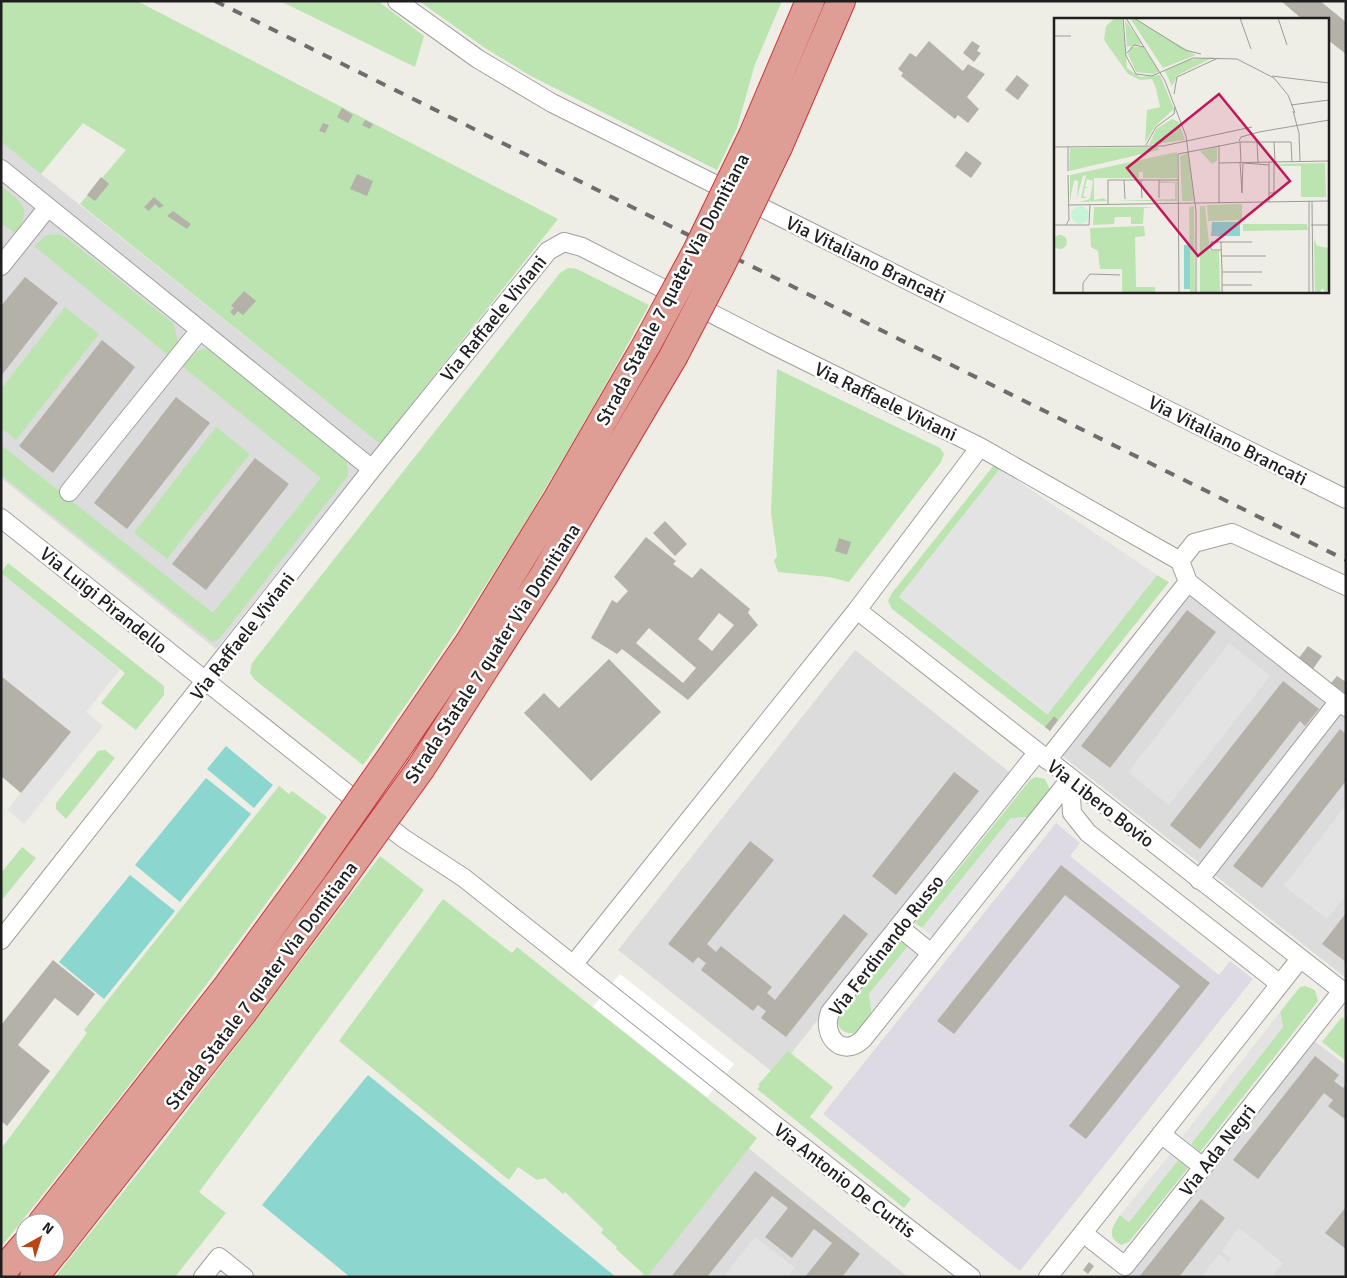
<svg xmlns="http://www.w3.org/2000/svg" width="1347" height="1278" viewBox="0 0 1347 1278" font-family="Signika,sans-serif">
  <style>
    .residential { fill: #dddcdc }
    .grass { fill: #bbe4b1 }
    .pitch { fill: #8bd6cf }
    .parking { fill: #e3e3e3 }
    .plaza { fill: #dddae4 }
    .pier { fill: #fff }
    .building { fill: #b4b1a9; fill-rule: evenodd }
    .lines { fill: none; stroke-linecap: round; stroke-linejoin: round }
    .street-casing { stroke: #a0a0a0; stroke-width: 20 }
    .highway-casing { stroke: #ca363c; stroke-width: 30 }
    .street { stroke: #fff; stroke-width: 18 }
    .highway { stroke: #de9d95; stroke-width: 28 }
    .rail { stroke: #6d6d6d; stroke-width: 4; stroke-dasharray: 10 10; stroke-linecap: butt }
    .highway-bridge-casing { stroke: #ca363c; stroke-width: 30; stroke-linecap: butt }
    .highway-bridge { stroke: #de9d95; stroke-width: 28 }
    .labels { text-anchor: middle; stroke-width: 5; stroke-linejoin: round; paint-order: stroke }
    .street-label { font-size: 19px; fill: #1f1f1f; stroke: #fff }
    .inset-road { fill: none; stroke: #9c9b96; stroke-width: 1 }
    .view { fill: #c2185b; fill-opacity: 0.15; stroke: #c2185b; stroke-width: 2.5 }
    .inset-edge { fill: none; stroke: #1f1f1f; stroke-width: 2.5 }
  </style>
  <rect width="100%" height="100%" fill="#efeee6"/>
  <!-- residential -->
  <path class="residential" d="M1 142 380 444 216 649 1 478Z
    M1189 576 1346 700V978L1051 747Z
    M855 650 1012 774 775 1074 618 950Z
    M1313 1040 1346 1065V1277H1125Z
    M746 1146 908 1277H641Z"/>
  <!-- grass -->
  <path class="grass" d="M1 1H137L558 219 380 444 80 204 126 150 83 123 41 174 1 142Z
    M280 1H378L424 36 415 67Z
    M419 1H782L755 64 737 128 717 170 529 75 485 48Z
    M1 186C21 202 34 209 15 233L1 223Z
    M59 234 67 238 174 324 178 343 168 355 34 246 47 235Z
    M568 268 577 269 649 305C564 464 469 620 363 765L255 680 250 673 252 663 560 273Z
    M65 307 99 334 16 440 1 428V389Z
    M206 348 342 457 347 463 348 476 219 639 212 642 1 475V445L213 613 321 478 182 366 196 352Z
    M777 369 940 448 944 454 941 462 849 582 829 577 778 572 774 561 777 556 771 513Z
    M216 427 250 454 167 559 134 533Z
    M994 465 1000 469 899 597 1047 714 1157 575 1169 582 1050 731 892 609 888 601 892 593Z
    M8 563 164 686V695L136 730 101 703 125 673 1 573Z
    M105 750 115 758 66 819 56 809V803L98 751Z
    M1036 777 1045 779 1050 790 1030 817 1011 818 922 928 915 923 1030 780Z
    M279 786 289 794 292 791 327 817C225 966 113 1107 1 1247V1149L87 1033 84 1030Z
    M22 847 36 858 1 901V873Z
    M380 856 424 890 199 1192 226 1213 175 1277H55L168 1136Z
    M443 899 512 953 517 947 757 1138 647 1277 616 1249 617 1247 601 1233 603 1229 565 1192 563 1194 545 1178 537 1180 518 1167 509 1180 339 1041Z
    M902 939 909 945 869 994 872 1016 858 1034C846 1034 838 1031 837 1018Z
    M1305 986 1315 990 1318 1001 1200 1152 1191 1144 1283 1027 1280 1012 1300 987Z
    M1342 1017 1346 1020V1061L1322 1042Z
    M788 1051 833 1087 810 1117 911 1199 904 1208 757 1089 760 1086 758 1085Z
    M1178 1160 1188 1168 1129 1242 1121 1245C1106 1237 1112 1227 1120 1215L1129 1222Z"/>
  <!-- pitch -->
  <path class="pitch" d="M226 746 273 785 254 808 207 769Z
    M206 778 251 814 180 902 135 865Z
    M130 875 175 911 104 999 59 962Z
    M368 1075 616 1277H350L262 1205Z"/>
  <!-- parking -->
  <path class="parking" d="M1000 469 1157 575 1048 714 899 597Z
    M1 573 120 670 86 712 103 726 24 824 7 810 70 732 1 676Z
    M1229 643 1270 676 1169 805 1128 772Z
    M1346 805V895L1327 919 1284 886Z
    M1030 817 934 938 922 928 1011 818Z
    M909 945 922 954 872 1016 869 994Z
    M1280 1012 1283 1027 1191 1144 1182 1137Z
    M1171 1153 1178 1160 1129 1222 1120 1215Z
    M1239 1228 1283 1263 1272 1277H1201L1219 1254 1229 1262 1231 1259 1221 1251Z
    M755 1237 795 1268 788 1277H723Z"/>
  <!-- plaza -->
  <path class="plaza" d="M1056 823 1080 843 1070 856 1219 975 1230 961 1253 979 1020 1271 823 1114Z"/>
  <!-- pier -->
  <path class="pier" d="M620 974 734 1064 707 1097 593 1007Z"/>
  <!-- building -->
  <path class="building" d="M1281 1H1320L1346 22V54L1328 40V19H1302Z
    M929 41 963 71 968 64 985 74 967 97 979 109 968 123 958 115 955 119 901 76 903 73 898 69 910 53 916 57Z
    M972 41 980 46 977 51 981 53 974 62 963 53Z
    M1017 75 1029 85 1018 100 1005 90Z
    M342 108 353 115 348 123 337 117Z
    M365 120 373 124 370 129 362 125Z
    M323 123 329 125 325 133 319 131Z
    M966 151 982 163 971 178 955 166Z
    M357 174 373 181 367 196 350 189Z
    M101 177 109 184 95 201 87 195Z
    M154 197 164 206 159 208 155 204 149 211 144 207Z
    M173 211 191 224 187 229 167 216Z
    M25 277 58 303 1 376V306Z
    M244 291 256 301 243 315 238 311 234 316 230 312 234 308 231 306Z
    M102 340 135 367 53 473 19 446Z
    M176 397 210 423 127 529 94 503Z
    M255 458 289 484 206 590 172 564Z
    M665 521 687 544 675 556 653 533Z
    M646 537 676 561 673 564 692 578 701 568 750 609 748 613 758 625 688 700 622 649 617 654 591 638 612 600 617 603 628 591 614 577ZM719 613 734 625 712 651 698 639ZM649 628 696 668 683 683 636 643Z
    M839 538 851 542 847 555 835 551Z
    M1187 610 1216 632 1110 768 1081 746Z
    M1308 646 1322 656 1313 669 1298 659Z
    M609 659 661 712 591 781 524 713 544 693 559 708Z
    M1 676 71 732 21 793 1 776Z
    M1337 676 1346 682V694L1331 683Z
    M1283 681 1319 709 1305 726 1300 721 1200 849 1170 825Z
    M1054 716 1058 720 1050 731 1045 727Z
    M1340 729 1346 734V781L1262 888 1233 866Z
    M954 772 979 791 896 895 872 876Z
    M750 841 774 860 707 944 716 952 721 946 772 987 767 993 775 1000 844 914 868 934 786 1037 761 1018 766 1011 758 1005 753 1011 701 970 706 963 698 957 693 963 668 944Z
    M1061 865 1210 983 1086 1139 1069 1126 1180 986 1065 895 954 1034 937 1021Z
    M1346 913V962L1322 944Z
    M53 960 95 994 78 1016 55 998 18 1045 50 1071 7 1126 1 1121V1025Z
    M1315 1056 1339 1075 1334 1081 1343 1088 1346 1084V1120L1328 1106 1333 1100 1324 1093 1258 1179 1233 1160Z
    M755 1171 860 1254 842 1277H805L832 1243 814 1229 792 1258 765 1237 788 1208 772 1196 707 1277H671Z
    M1201 1199 1225 1218 1179 1277H1139Z
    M1346 1207V1249L1325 1233Z
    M1089 1262 1094 1266 1088 1274 1083 1270Z"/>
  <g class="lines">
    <defs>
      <path id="street" d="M397 1 478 59 552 103 1346 499
        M1 169 372 469
        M1 266 48 207
        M69 492 200 330
        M1 518 403 838 464 878 775 1125 971 1277
        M1180 561 1194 543 1232 533 1346 586
        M857 610 1346 994
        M1037 753 830 1012C821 1036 842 1059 863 1039L1070 779
        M1047 760 1188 582 1346 707
        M1070 779 1072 813 1088 833 1280 984
        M1199 880 1339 701
        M899 927 931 953
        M1 940 372 469 548 251 564 242 582 247 771 344 980 447 1180 561 1188 582
        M573 965 857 610 980 447
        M1161 1134 1203 1167
        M1083 1233 1125 1266 1342 991
        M203 1277 219 1257 244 1277
        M1048 1277 1300 959"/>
      <path id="highway" d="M753 135 810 1
        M778 147 841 1
        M396 750 469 643 558 498 647 344
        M421 768 543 577 673 357
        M42 1223 227 987 313 869
        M55 1251 243 1012 337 885
        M1 1273 25 1245
        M34 1277 53 1253"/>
    </defs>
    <!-- street casing -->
    <use href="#street" class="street-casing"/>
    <!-- highway casing -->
    <use href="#highway" class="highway-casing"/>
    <!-- street -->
    <use href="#street" class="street"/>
    <!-- highway -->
    <use href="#highway" class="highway"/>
    <!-- rail -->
    <path class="rail" d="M215 1 1346 560"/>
    <defs>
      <path id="highway-bridge" d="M647 344 697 251 753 135
        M673 357 722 263 778 147
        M313 869 396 750
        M337 885 421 768"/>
    </defs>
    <!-- highway-bridge casing -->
    <use href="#highway-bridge" class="highway-bridge-casing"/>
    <!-- highway-bridge -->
    <use href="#highway-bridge" class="highway-bridge"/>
  </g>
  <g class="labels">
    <!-- street labels -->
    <g class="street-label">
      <text transform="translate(866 259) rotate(26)" y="7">Via Vitaliano Brancati</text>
      <text transform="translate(672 289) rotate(-62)" y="7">Strada Statale 7 quater Via Domitiana</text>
      <text transform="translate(493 318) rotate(-51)" y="7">Via Raffaele Viviani</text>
      <text transform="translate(886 401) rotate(26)" y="7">Via Raffaele Viviani</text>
      <text transform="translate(1228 440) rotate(27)" y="7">Via Vitaliano Brancati</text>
      <text transform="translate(104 600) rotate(39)" y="7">Via Luigi Pirandello</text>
      <text transform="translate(242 636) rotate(-52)" y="7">Via Raffaele Viviani</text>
      <text transform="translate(492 653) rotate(-57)" y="7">Strada Statale 7 quater Via Domitiana</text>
      <text transform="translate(1101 803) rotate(38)" y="7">Via Libero Bovio</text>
      <text transform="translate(886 945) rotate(-52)" y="7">Via Ferdinando Russo</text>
      <text transform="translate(261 985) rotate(-53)" y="7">Strada Statale 7 quater Via Domitiana</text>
      <text transform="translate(1217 1150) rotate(-52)" y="7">Via Ada Negri</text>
      <text transform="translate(845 1180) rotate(38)" y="7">Via Antonio De Curtis</text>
    </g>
  </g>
  <!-- overview -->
  <g transform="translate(1054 18)">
    <rect width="275" height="275" fill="#efeee6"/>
    <path d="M61 0H68L73 50 86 59 106 57 120 91 101 108 91 125 93 92 106 89 102 70 98 61 86 62 74 56 50 22 52 8ZM76 0H79L142 37 109 50ZM71 2 88 26 73 29ZM77 29H89L105 53 100 56 82 54 74 36ZM160 39 124 57 118 68 111 53 134 42ZM118 101 125 104 131 122 95 127 102 111ZM104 129 105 132 15 153 16 130ZM163 129V143L158 146 146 133ZM123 134V160H89V154H85V160H40V182L50 180 53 183 26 184 36 181 39 163 33 161 31 168 34 170H31L29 178 33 180H27L32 157 29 158 23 180 24 163 20 162 16 183V157ZM134 135 140 183H128L126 138ZM271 145 272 179H247V148H221V146ZM106 163 123 164V183H60L121 181V165H105ZM188 186V202L154 203 153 187ZM140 188 141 275H136L135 189ZM146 188H151L156 233H165L166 275H146ZM40 189H101L90 190 89 206H77V199H61L60 206 39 207ZM189 206H253L254 212 189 213ZM90 208 91 218 81 219 82 269H101V275H68V251H46L44 233 37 229 36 210ZM-1 224a7 7 0 1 1 14 0a7 7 0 1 1-14 0ZM260 221 263 228 275 230V270L272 275 268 270 266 275H261Z" fill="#bbe4b1"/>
    <path d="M17 197a9 9 0 1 1 18 0a9 9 0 1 1-18 0Z" fill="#c7f4d8"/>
    <path d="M158 204H186V218H157ZM130 227H136V271H130Z" fill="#8bd6cf"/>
    <path class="inset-road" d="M69 0 72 38 82 56 98 58 139 40 183 41 220 60 234 77 241 95M72 0 111 63 132 118 142 193V275M80 0 131 32 147 36M186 0 197 31M224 0 233 27M0 18H17M73 35 80 27 90 29M218 58 275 65M120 76 123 59 164 40M237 87 275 82M239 93 245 115 246 143M185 123 187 119 205 114 275 102M203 124 204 144M220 124 221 144M92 127 102 109 120 96 121 89M165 127V185M0 129 109 128 198 109M14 129V153M186 144 188 175 189 144M187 144 186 124H237L238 144M215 144V184M165 145 275 143M190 145 215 147M70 162 71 181M87 162 88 180M105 162V180M215 175H220V144M255 183V275M258 184 259 275M54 186V162H124M15 187 275 183M0 207H35L36 187M12 207 15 202 14 157M257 207H275M167 224H198M167 232H157V224H167L168 254V275M167 238H212M168 254H208M168 267H198M29 275V265L36 256 66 257M125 275 124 136 186 124"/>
    <path class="view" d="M165 76 236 163 144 238 73 150Z"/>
    <rect width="275" height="275" class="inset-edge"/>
  </g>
  <!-- border -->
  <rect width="1347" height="1278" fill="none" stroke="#1f1f1f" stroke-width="5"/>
  <!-- north arrow -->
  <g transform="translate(40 1238) rotate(39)"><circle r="24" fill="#ffffff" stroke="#a5a5a5"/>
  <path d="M0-4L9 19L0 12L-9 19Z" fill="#ba4513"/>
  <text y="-8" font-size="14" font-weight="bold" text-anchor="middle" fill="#1f1f1f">N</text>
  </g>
</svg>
